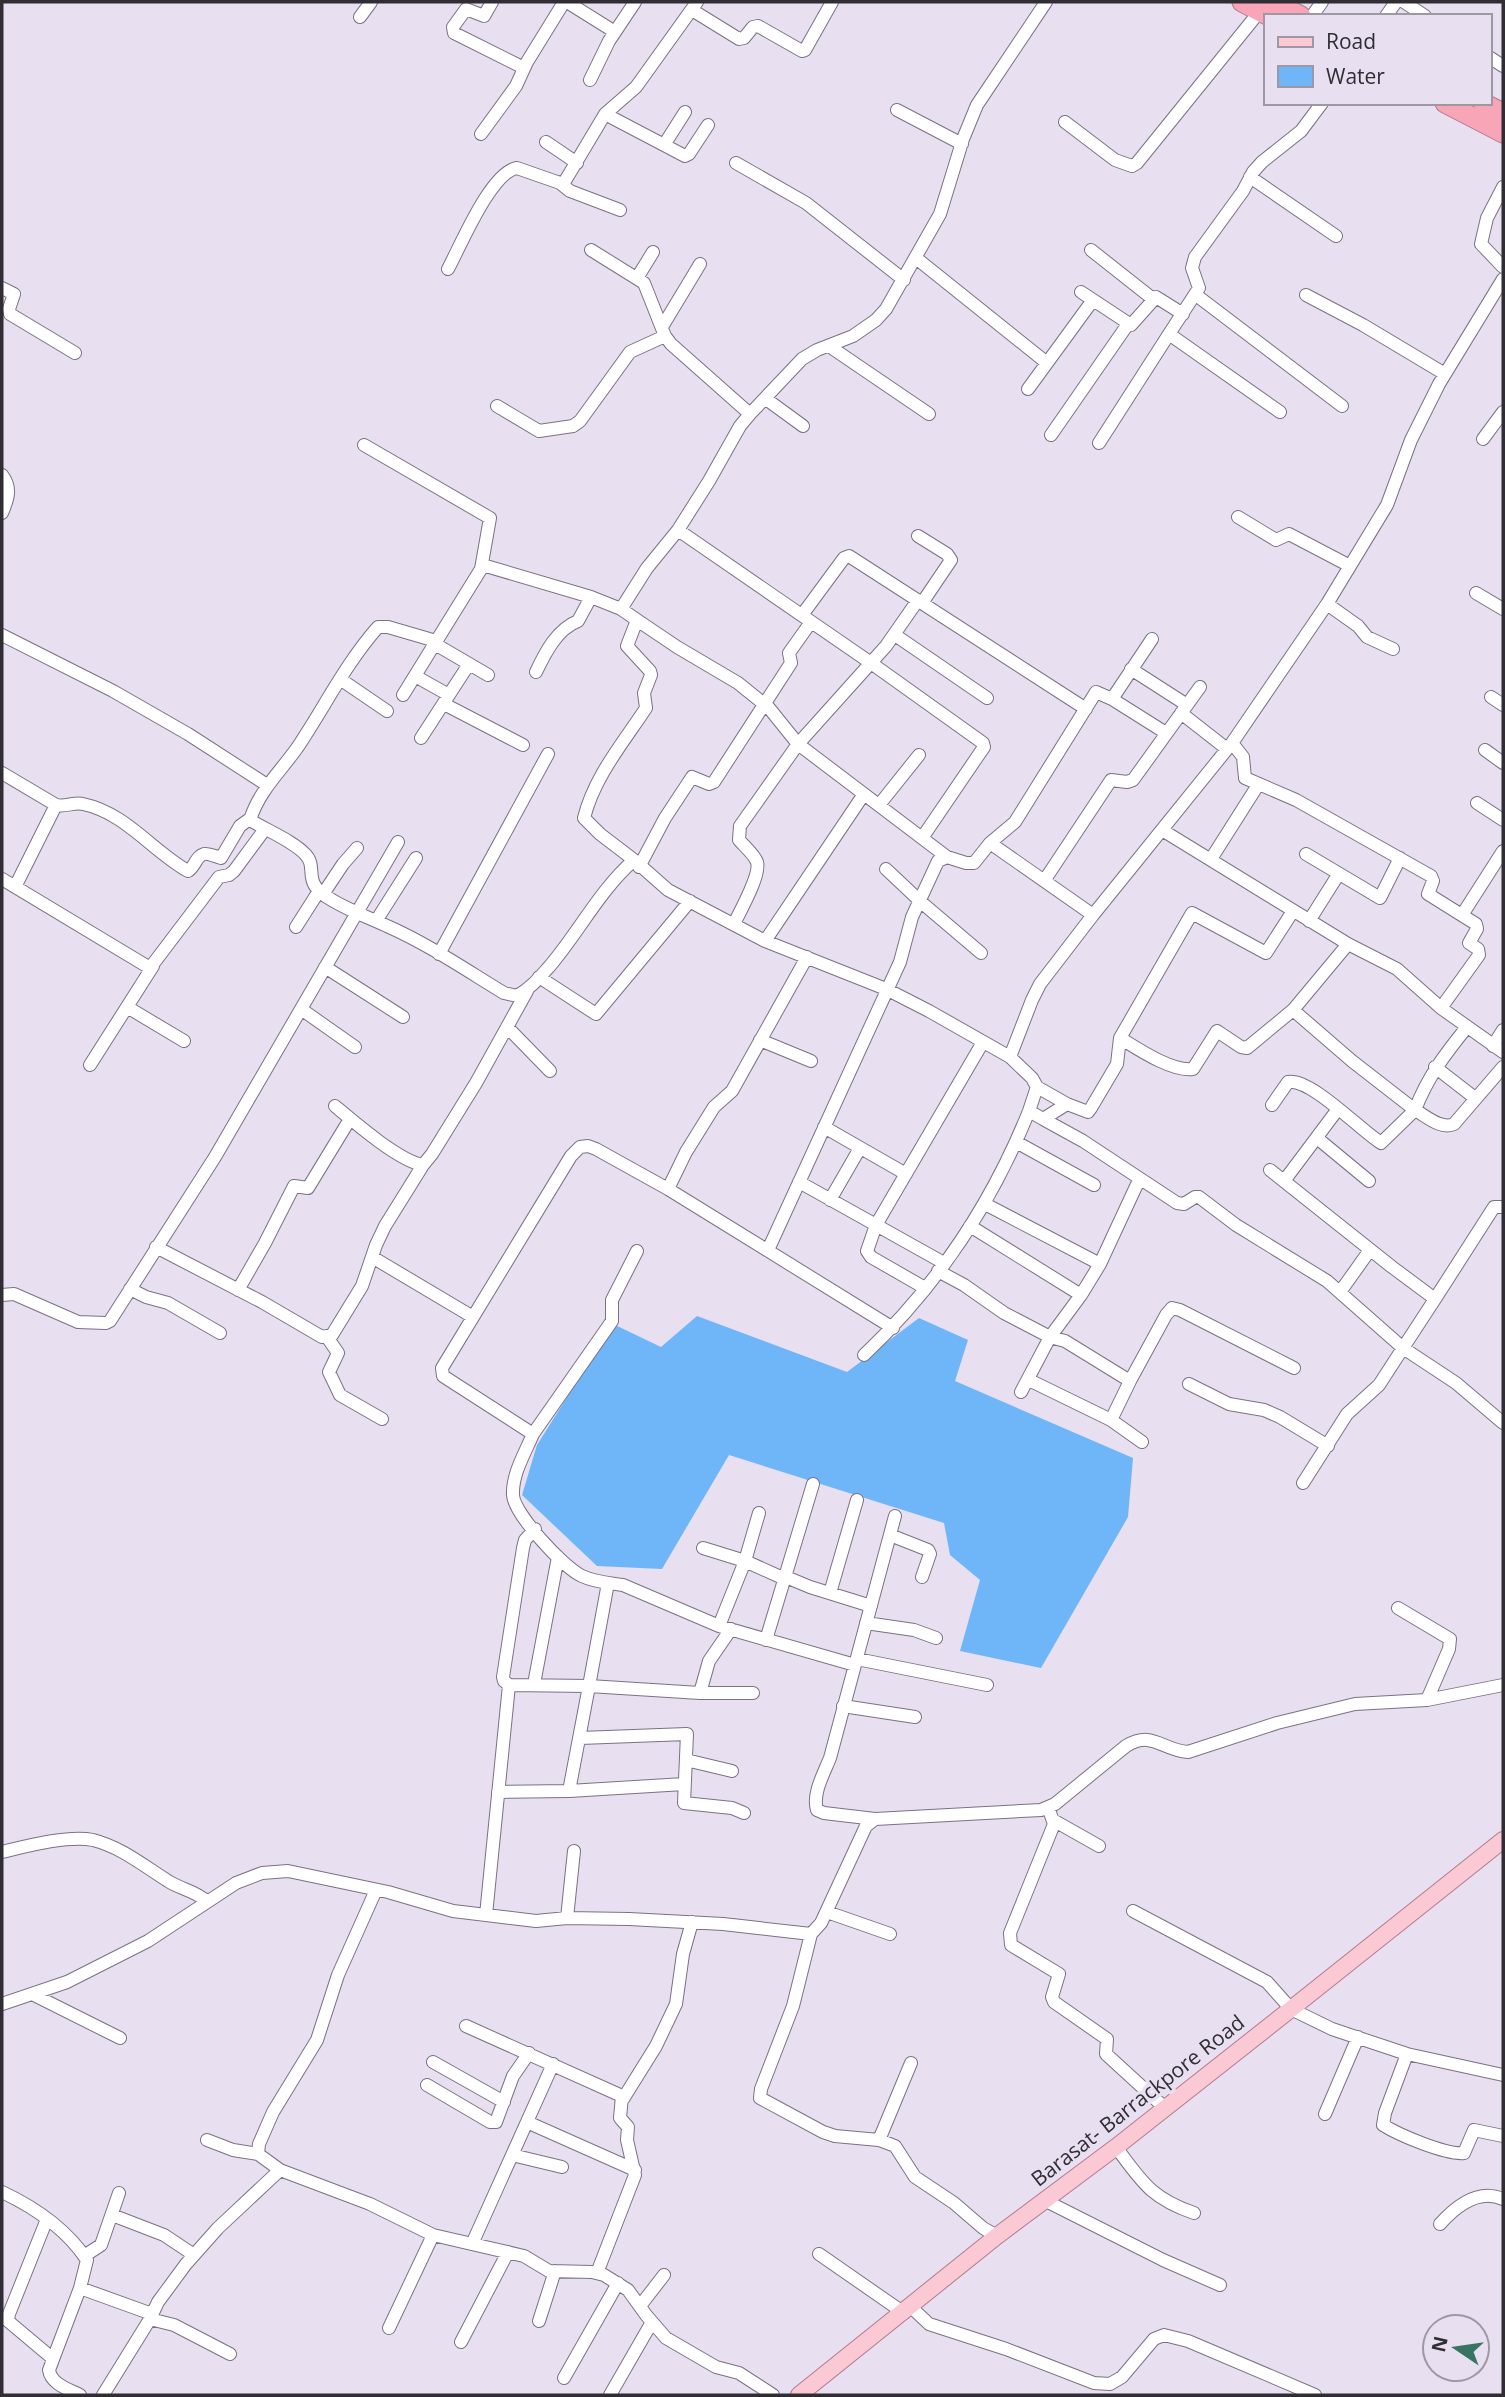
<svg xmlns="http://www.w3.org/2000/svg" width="1505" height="2397" viewBox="0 0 1505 2397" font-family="'Open Sans',sans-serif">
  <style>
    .water { fill: #6fb6f9 }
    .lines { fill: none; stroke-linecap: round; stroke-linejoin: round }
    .minor-casing { stroke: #7a7283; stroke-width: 14 }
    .major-casing { stroke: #b27b8a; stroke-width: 18 }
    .highway-casing { stroke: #b27b8a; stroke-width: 21 }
    .minor { stroke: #fff; stroke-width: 12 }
    .major { stroke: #fbc9d4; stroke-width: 16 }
    .highway { stroke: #f8a5b8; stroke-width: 19 }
    .labels { text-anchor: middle; stroke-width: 7; stroke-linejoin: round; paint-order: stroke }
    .street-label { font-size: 21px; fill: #302d34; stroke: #e8dff1 }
  </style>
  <rect width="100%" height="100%" fill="#e8dff1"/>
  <!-- water -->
  <path class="water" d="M697 1316 847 1372 919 1318 968 1340 955 1381 1133 1458 1128 1517 1041 1668 960 1651 980 1580 950 1555 944 1523 729 1455 662 1569 597 1566 522 1495 537 1445 613 1324 661 1347Z"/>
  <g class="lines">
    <defs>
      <path id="minor" d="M492 2 484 16 466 9 453 27 454 33 524 68
        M567 2 615 32
        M1404 2 1425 16
        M692 10 739 39 744 38 753 27 758 26 802 51 805 50 832 2
        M1312 16 1322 2
        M1386 16 1396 2
        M360 17 371 2
        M1489 57 1503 66
        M590 80 609 41 635 2
        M897 110 962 144
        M605 114 685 156 689 154 708 125
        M1065 122 1115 160 1132 166 1137 163 1260 11
        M481 134 516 86 527 62 564 2
        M546 142 577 163
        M664 145 685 112
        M736 163 806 203 904 280
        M1250 177 1336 236
        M560 183 570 191 620 210
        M1503 187 1487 218 1481 244 1503 267
        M591 250 644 283 665 336 671 344 750 414
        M1091 250 1153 299
        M916 258 1047 363
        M448 269C461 245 491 172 517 168L560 183 565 181 605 114 636 87 697 2
        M637 278 653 252
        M2 288 14 294 9 309 10 314 75 353
        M1081 292 1131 325 1156 297 1183 314
        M1196 295 1342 406
        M1306 295 1363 325 1445 374
        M662 327 700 264
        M829 346 929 414
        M1028 389 1093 300
        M766 399 803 426
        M497 406 539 431 573 426 580 421 630 352 665 336
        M1280 412 1169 334 1199 288 1192 268 1195 257 1243 191 1253 172 1262 162 1301 131 1322 103
        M1051 435 1128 324
        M1483 439 1503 412
        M1099 443 1169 334
        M364 445 490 518 481 569
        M2 475C12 488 8 499 2 513
        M1238 517 1276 540 1289 534 1350 566
        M678 530 871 663 983 743 984 747 922 838
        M918 536 947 554 951 560 922 603
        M1476 593 1503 609
        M1327 604 1358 626 1367 637 1393 649
        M621 609 647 568 678 530 709 481 740 426 750 414 802 359 817 350 853 336 876 320 886 309 940 214 963 139 977 105 1046 2
        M802 615 844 558 849 556 1086 709
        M2 635 113 691 188 734 267 785
        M895 635 987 698
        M1152 639 1112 699 1166 733
        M436 641 388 627H378C346 663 324 708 297 748 280 772 259 791 250 820 266 830 293 841 305 854 318 867 303 880 324 895 344 909 366 916 387 926 428 944 466 970 504 993L517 996C530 989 539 978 549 967 579 932 599 891 634 860L668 890 765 941 886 989 929 1011 1010 1057 1032 1078 1037 1087 1029 1111 1043 1119 1067 1104 1088 1112 1091 1108 1117 1064 1120 1038 1192 913 1266 953 1293 911
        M435 644 488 675
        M1131 669 1187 705
        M536 672C545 653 557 629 578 621L591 597 621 609 637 620
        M415 676 449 695
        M340 679 387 711
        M403 695 481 569 486 566 591 597
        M1491 697 1503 705
        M444 704 523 745
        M1181 713 1227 749
        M421 738 469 664
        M1232 743 1243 757 1245 778 1296 800 1431 876 1433 881 1428 894 1476 924 1477 929 1469 943 1478 949 1479 955 1441 1008
        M1485 750 1503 763
        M2 773 56 805C66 807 74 802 83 804 126 813 152 851 188 871 195 867 196 856 204 854 209 853 216 857 221 858L240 826 251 818
        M1477 803 1503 820
        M879 805 919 755
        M1162 830 1348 944 1397 969 1441 1008 1503 1052
        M990 843 1093 915
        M1306 854 1380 898 1400 858
        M1211 859 1258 785
        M634 860 600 834 584 818C594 777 623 743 646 708L644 693 651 675 650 671 627 646 637 620 677 647 738 683 769 708 798 744 947 857
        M639 867 665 818 692 777 709 784 714 782 791 663 789 653 811 622
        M886 869 921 902 981 953
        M2 879 150 968 219 877 229 875 234 871 265 829
        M1044 881 1111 780 1127 782 1133 780 1200 687
        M15 887 56 805
        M323 894 343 864 357 848
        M1462 915 1503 851
        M376 921 416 858
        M1309 921 1338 875
        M734 924C740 911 761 875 757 862 754 854 744 846 739 840L740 826 798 744 886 646 918 600
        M296 927 319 891
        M765 941 864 794
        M439 954 548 754
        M325 967 403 1017
        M539 977 596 1014 690 901
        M127 1007 184 1041
        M301 1009 355 1047
        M1293 1010 1352 1061 1415 1110C1427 1078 1445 1054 1467 1027
        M507 1027 550 1071
        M1120 1038C1138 1049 1172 1072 1193 1069L1217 1031 1241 1047 1247 1048 1293 1010 1348 944
        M760 1040 811 1061
        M1493 1046 1503 1030
        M1010 1057 1032 1000 1040 984 1093 915 1232 743 1327 604 1387 505 1411 440 1439 384 1503 279
        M90 1065 153 966
        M1435 1067 1475 1098
        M1037 1087 1067 1104
        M1272 1105 1288 1082C1311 1078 1360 1130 1381 1143L1415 1110C1426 1116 1441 1130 1454 1124L1503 1067
        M335 1106C354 1122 399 1161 423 1165L432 1154 476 1083 527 991
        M1043 1119 1083 1141 1177 1203 1184 1204 1195 1197H1199L1236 1225 1327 1281 1403 1348 1435 1299
        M824 1127 906 1174
        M1317 1138 1369 1181
        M1016 1142 1094 1185
        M1270 1170 1392 1267 1435 1299 1494 1207H1503
        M1284 1181 1338 1109
        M799 1182 944 1263
        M668 1189 686 1152 714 1107 732 1091 807 957
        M830 1200 860 1148
        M985 1204 1100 1264
        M970 1226 1081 1295
        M156 1247 262 1302 322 1337 332 1335 362 1286 376 1245 385 1226 423 1165
        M768 1250 900 962 912 917 938 861 947 857 966 863H974L990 843 1015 822 1096 692 1112 699
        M637 1251 612 1300V1321L533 1434 443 1376 442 1368 571 1156 580 1147 588 1146 596 1149 668 1189 893 1328
        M372 1257 473 1317
        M938 1271 964 1285 1004 1313 1050 1337 1065 1341 1130 1381 1166 1315 1172 1308 1180 1310 1294 1368
        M925 1288 871 1257 867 1251 876 1225 983 1042
        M130 1289 146 1297 168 1303 220 1333
        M238 1290 265 1243 294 1186 308 1188 350 1119
        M1340 1292 1370 1250
        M2 1295 14 1294 78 1322 106 1323 110 1321 215 1157 398 842
        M327 1337 338 1353 329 1372 340 1395 382 1419
        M864 1355C936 1287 992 1203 1029 1111
        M1029 1380 1111 1420
        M1130 1381 1111 1420 1142 1442
        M1189 1384 1229 1404 1264 1410 1280 1417 1328 1446
        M1021 1392 1050 1337 1081 1295 1100 1264 1139 1180
        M533 1434C525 1453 512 1474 513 1495 514 1514 563 1567 582 1576 594 1582 610 1583 623 1585L719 1626 855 1665
        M1303 1483 1347 1414 1379 1385 1403 1348 1456 1383 1503 1423
        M890 1535 928 1550 930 1554 922 1577
        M703 1548 745 1561 785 1579
        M786 1577 810 1587 871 1606
        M830 1593 857 1500
        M1398 1608 1450 1639 1449 1649 1427 1700
        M866 1623 914 1630 936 1638
        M719 1626 745 1561 759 1513
        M766 1640 813 1484
        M857 1659 987 1685
        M534 1684 558 1557
        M509 1685 504 1681 503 1677 523 1548 525 1540 535 1529
        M700 1693 709 1661 731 1629
        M843 1706 915 1717
        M580 1738 687 1734 684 1803 732 1808 744 1813
        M686 1760 732 1771
        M569 1791 589 1686 700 1693H753
        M498 1792 569 1791 684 1784
        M1048 1807 1054 1824 1010 1933 1011 1945 1059 1974 1052 1997 1054 2002 1107 2039 1106 2054 1165 2108
        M875 1819 824 1813 817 1810C812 1794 824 1773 830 1758L895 1516
        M1053 1820 1099 1846
        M2 1852C27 1846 68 1835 93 1840 121 1847 144 1866 168 1881 180 1889 196 1891 206 1901
        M1133 1911 1267 1982 1291 2009 1332 2029 1407 2054 1503 2075
        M827 1912 890 1934
        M486 1915 509 1685 589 1686 608 1583
        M567 1918 574 1851
        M811 1934 793 2006 761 2089 760 2098 823 2132 835 2136 879 2140 895 2146 915 2177 954 2203 983 2228 997 2236
        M34 1995 120 2038
        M2 2004 67 1982 148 1941 236 1883 262 1873 288 1871 388 1892 453 1911 536 1921 567 1918 629 1919 723 1924 811 1934 821 1923 866 1826 875 1819 1041 1810 1055 1804 1126 1746C1153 1730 1161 1750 1188 1752L1277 1723 1355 1704 1427 1700 1503 1685
        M466 2026 622 2096 620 2118 628 2127 627 2140 635 2175 597 2273
        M1407 2054 1385 2113 1383 2125C1399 2135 1446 2155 1464 2153L1474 2130 1503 2136
        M433 2062 504 2102
        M427 2085 490 2122H496L513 2076 529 2053
        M623 2099 656 2046 676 2004 683 1954 692 1922
        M1325 2114 1358 2037
        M527 2122 635 2170
        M207 2140 233 2150 258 2154 259 2144 273 2112 317 2040 338 1975 376 1890
        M879 2140 911 2063
        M1116 2147C1142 2182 1151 2198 1194 2213
        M258 2154 280 2170 370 2204 433 2235 524 2256 549 2271 592 2272 604 2275 628 2290 646 2315 666 2338 716 2367 739 2373 773 2395
        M512 2155 562 2167
        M2 2192C34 2207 67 2230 87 2260L80 2288 49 2370C51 2384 68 2389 80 2395
        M1044 2200 1163 2260 1220 2285
        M112 2215 164 2235 194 2255
        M47 2219 9 2314 8 2321 52 2358
        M1440 2224C1456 2206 1478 2188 1503 2199
        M472 2244 553 2064
        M819 2254 904 2313
        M84 2256 101 2245 119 2193
        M80 2288 152 2314
        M640 2306 664 2275
        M911 2307 929 2324 1006 2349 1094 2383 1110 2384 1122 2377 1154 2339 1164 2335 1188 2341 1315 2395
        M150 2319 174 2325 230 2354
        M539 2321 555 2271
        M389 2328 433 2235
        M461 2342 508 2252
        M564 2378 618 2283
        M103 2395 150 2319 158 2302 186 2264 218 2228 280 2170
        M610 2395 652 2322"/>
      <path id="major" d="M799 2395 997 2236 1116 2147 1291 2009 1503 1840"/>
      <path id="highway" d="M1242 2 1269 16
        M1275 2 1301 16
        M1445 103 1503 133
        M1483 103 1503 113"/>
    </defs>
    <!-- minor casing -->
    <use href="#minor" class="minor-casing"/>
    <!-- major casing -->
    <use href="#major" class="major-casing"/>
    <!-- highway casing -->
    <use href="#highway" class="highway-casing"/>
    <!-- minor -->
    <use href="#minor" class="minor"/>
    <!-- major -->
    <use href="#major" class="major"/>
    <!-- highway -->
    <use href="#highway" class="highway"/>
  </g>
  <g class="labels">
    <!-- street labels -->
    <g class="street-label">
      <text transform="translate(1138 2101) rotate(-38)" y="7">Barasat- Barrackpore Road</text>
    </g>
  </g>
  <!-- border -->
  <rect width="1505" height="2397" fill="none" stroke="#302d34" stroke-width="7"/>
  <!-- legend -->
  <rect x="1264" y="14" width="228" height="91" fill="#e8dff1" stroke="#9e98a5" stroke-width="2"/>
  <rect x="1278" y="37" width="35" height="10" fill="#fbc9d4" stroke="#9e98a5" stroke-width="2"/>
  <text x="1326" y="49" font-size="21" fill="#302d34">Road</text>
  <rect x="1278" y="66" width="35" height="21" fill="#6fb6f9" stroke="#9e98a5" stroke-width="2"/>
  <text x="1326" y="84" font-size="21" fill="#302d34">Water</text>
  <!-- north arrow -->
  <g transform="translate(1456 2348) rotate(283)"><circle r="33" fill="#e8dff1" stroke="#9e98a5" stroke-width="2"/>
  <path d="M0-5L12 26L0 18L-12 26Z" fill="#387561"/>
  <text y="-10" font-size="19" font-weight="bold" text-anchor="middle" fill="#302d34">N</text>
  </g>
</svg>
